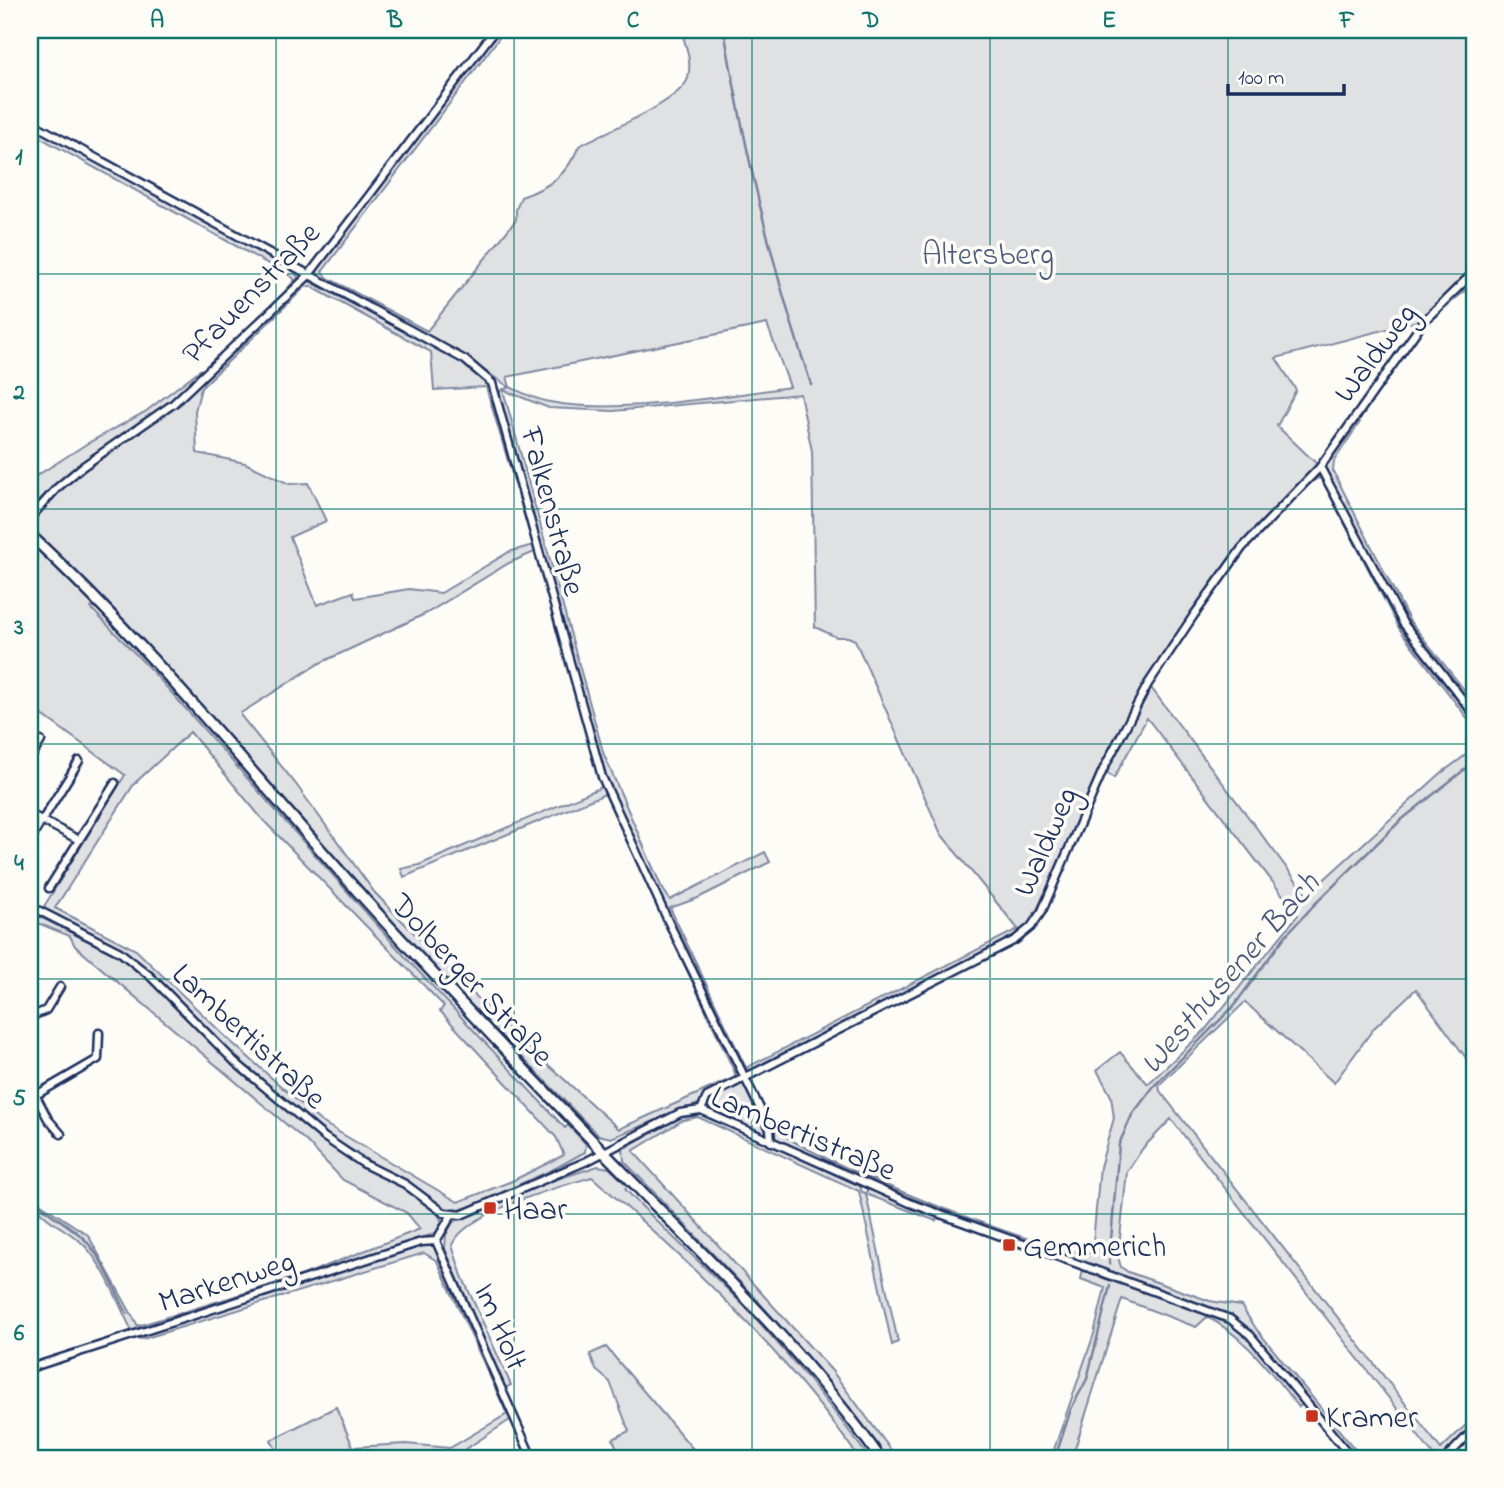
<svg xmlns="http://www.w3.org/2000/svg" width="1504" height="1488" viewBox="0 0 1504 1488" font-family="'Indie Flower',sans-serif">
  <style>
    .green { fill: #e0e1e3; stroke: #7e88a0; stroke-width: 2; fill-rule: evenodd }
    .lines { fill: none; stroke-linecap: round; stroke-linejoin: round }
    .stream { stroke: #76819c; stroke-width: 2.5 }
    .street-casing { stroke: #1b2f5e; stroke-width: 11 }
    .secondary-casing { stroke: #1b2f5e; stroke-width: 14 }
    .street { stroke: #fdfcf7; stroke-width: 6 }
    .secondary { stroke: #fdfcf7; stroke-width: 9 }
    .grid { fill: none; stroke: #0f766e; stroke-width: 2; stroke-opacity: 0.55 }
    .poi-dot { fill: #c8321e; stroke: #fdfcf7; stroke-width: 2.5 }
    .labels { text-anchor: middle; stroke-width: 7; stroke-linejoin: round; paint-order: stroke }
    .park-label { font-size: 32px; fill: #4c5c7f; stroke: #fdfcf7 }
    .street-label { font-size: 32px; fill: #1b2f5e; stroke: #fdfcf7 }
    .poi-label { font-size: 32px; fill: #1b2f5e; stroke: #fdfcf7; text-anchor: start }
    .water-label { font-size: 33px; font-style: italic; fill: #49587d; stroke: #fdfcf7 }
    .neatline { fill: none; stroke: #0f766e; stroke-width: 2.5 }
    .grid-label { font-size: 23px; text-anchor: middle; font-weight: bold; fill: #0f766e }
  </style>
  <rect width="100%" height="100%" fill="#fdfcf7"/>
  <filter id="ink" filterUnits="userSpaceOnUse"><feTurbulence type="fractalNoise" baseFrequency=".0143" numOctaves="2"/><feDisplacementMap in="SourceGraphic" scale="14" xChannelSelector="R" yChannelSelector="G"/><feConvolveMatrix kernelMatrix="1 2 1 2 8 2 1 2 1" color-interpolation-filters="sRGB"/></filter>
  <g filter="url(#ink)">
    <!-- green -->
    <path class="green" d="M497 30H505L322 272 328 278 427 331 516 220V210L521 197C550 187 567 175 579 146 602 133 681 102 688 78 692 61 686 46 681 30H1474V283L1426 324 1421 320 1276 358 1296 390 1277 426 1318 465 1240 548 1149 685 1307 895 1440 774 1474 749V1069L1416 989 1374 1028 1334 1083 1245 1002 1159 1085 1160 1091 1441 1449 1474 1417V1425L1441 1458H1433L1434 1456 1171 1119 1143 1148 1127 1172 1118 1257 1121 1267 1128 1272 1210 1301 1241 1306 1257 1330 1362 1458H1357L1264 1345 1235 1317 929 1206 776 1140 772 1126C795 1154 1058 1259 1092 1253L1100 1167 1114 1118 1111 1096 1097 1070 1120 1052 1148 1084 1205 1030 1298 915 1147 718 1114 778 1105 772 1030 924 1012 938 756 1070 743 1069 671 923 605 774 500 400V391L509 387 466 358 316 275 318 266ZM767 324 790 387C724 396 615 415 550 402 536 400 523 393 510 387L507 377ZM503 390 549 408 613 411 800 394 812 451 815 627 836 637H848L855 640 941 834 1018 929 746 1068 670 908 698 898 770 862 765 852 670 900 661 886 604 755Z
      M34 128 294 271 298 277 296 283 275 303 295 280 292 277 32 133Z
      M102 156 308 269 304 270 101 160Z
      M309 281 464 363 489 384 537 551 509 563 427 613 318 664 241 713V716L295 783 375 893 503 1024 619 1129 735 1077V1073L605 794 404 877 401 869 419 865 602 787 580 707 605 793 737 1068 735 1077 706 1095 698 1104 611 1138 598 1135 416 949 164 664 30 527C48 481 124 442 166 412L180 405 183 399 301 285ZM310 286 431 352 434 390 486 387 533 545 509 552 441 593 409 589 355 598 353 592 317 605 290 537 326 521 308 483 289 484 245 463 197 453 195 411 201 388 305 287Z
      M209 368 168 403 79 465 30 508V480L88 443 145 412 200 370Z
      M1356 419 1360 422 1334 461 1333 471 1409 620 1474 702V712L1405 623 1327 471V462Z
      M1321 475 1401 624 1474 719V727L1400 630 1322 480 1318 478 1302 489 1313 477Z
      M30 541 95 604 91 608 154 673 408 960 565 1128 568 1125 586 1144 585 1152 552 1170 471 1206 459 1210 445 1208 326 1134 238 1059 153 973 121 949 43 908 125 775 30 706ZM190 732 263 820 444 1006 440 1011 556 1137 564 1155 512 1181 458 1202 320 1121 228 1039 136 950 55 908 134 784Z
      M38 916 118 956 147 979 232 1064 323 1141 401 1186 438 1214 442 1222 436 1233 305 1279 133 1333C119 1306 106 1268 85 1246 64 1224 30 1219 30 1185L41 1204 88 1235 138 1326 303 1275 420 1229 407 1213 343 1180 307 1142 75 946 70 936 35 922Z
      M743 1082 767 1129 766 1135 707 1107 708 1100Z
      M694 1114 707 1116 860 1186 862 1192 866 1193 868 1189 937 1217 936 1221 866 1194 898 1342 892 1345 859 1191 698 1117 683 1120 633 1151 832 1371 897 1458H886L825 1378 758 1301 624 1161 623 1149 681 1116Z
      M598 1166 609 1168 628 1185 625 1189C664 1230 707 1268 747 1309 790 1356 832 1406 869 1458H859C785 1352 689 1261 592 1177 558 1187 466 1212 452 1245L462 1276 511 1385 505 1388 445 1249 446 1235 453 1222 539 1185Z
      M423 1244 435 1246 441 1253 513 1418 452 1458H280L271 1440 336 1407 353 1447 406 1444 450 1448 507 1414 437 1261 424 1253 143 1339 132 1338Z
      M1083 1270C1128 1286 1197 1301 1235 1327 1262 1346 1282 1379 1303 1404L1299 1407C1271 1374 1247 1337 1207 1317L1196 1327 1122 1299 1072 1458H1051L1094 1334 1105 1288 1081 1279Z
      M606 1347 693 1449 675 1458H621L613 1439 629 1431 610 1382 596 1370 590 1354Z"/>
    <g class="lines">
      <!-- stream -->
      <path class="stream" d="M724 30C745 151 771 267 811 384
        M30 1192C43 1214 65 1220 83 1238 103 1257 114 1289 127 1313
        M1109 1264 1119 1144 1132 1115 1154 1086 1233 1007 1286 935 1315 904 1400 821 1474 762
        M1055 1458 1071 1409 1087 1379 1110 1286"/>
      <defs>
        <path id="street" d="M30 122 465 360 492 383 602 777 669 923 770 1129 771 1142
          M1320 467 1403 623 1474 714
          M30 518 57 488 82 467 173 404 308 276 495 30
          M30 759 41 741
          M30 814 79 840
          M30 840 79 761
          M49 888 115 783
          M30 906 120 952 150 976 235 1062 324 1137 364 1164 405 1184 444 1213 461 1215 587 1161 680 1113 701 1110 910 1203 1230 1319 1250 1335 1352 1458
          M30 1017 46 1010 60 987
          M30 1085 48 1119 61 1134
          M36 1095 98 1059 99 1033
          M701 1110 707 1097 1015 940 1031 927 1042 911 1103 770 1148 684 1194 615 1242 548 1320 467 1423 322 1474 272
          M436 1241 532 1458
          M436 1241 451 1216
          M30 1368 421 1242 436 1241
          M1446 1458 1474 1429"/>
        <path id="secondary" d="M30 535C169 664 284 815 414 953 492 1036 570 1118 649 1199 731 1282 813 1363 880 1458"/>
      </defs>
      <!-- street casing -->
      <use href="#street" class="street-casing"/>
      <!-- secondary casing -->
      <use href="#secondary" class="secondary-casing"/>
      <!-- street -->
      <use href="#street" class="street"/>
      <!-- secondary -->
      <use href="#secondary" class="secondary"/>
    </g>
  </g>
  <!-- grid -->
  <path class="grid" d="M276 30V1458M514 30V1458M752 30V1458M990 30V1458M1228 30V1458M30 274H1474M30 509H1474M30 744H1474M30 979H1474M30 1214H1474"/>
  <!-- markers -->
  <g class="poi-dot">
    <rect x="483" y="1201" width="14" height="14" rx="3.5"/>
    <rect x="1002" y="1238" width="14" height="14" rx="3.5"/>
    <rect x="1305" y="1409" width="14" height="14" rx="3.5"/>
  </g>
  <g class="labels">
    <!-- park labels -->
    <g class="park-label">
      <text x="988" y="264">Altersberg</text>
    </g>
    <!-- street labels -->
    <g class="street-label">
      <text transform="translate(250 292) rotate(-46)" y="11">Pfauenstraße</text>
      <text transform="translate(1374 352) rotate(-53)" y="11">Waldweg</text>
      <text transform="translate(554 511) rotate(75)" y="11">Falkenstraße</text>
      <text transform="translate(1044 841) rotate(-66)" y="11">Waldweg</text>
      <text transform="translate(473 979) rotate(47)" y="11">Dolberger Straße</text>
      <text transform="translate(250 1035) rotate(43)" y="11">Lambertistraße</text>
      <text transform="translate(804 1132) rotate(23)" y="11">Lambertistraße</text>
      <text transform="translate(226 1280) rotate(-18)" y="11">Markenweg</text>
      <text transform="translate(502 1326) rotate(67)" y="11">Im Holt</text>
    </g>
    <!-- poi labels -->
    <g class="poi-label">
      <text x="504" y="1219">Haar</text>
      <text x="1023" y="1256">Gemmerich</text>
      <text x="1326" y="1427">Kramer</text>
    </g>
    <!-- water labels -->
    <g class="water-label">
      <text transform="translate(1228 972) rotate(-49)" y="12">Westhusener Bach</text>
    </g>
  </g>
  <!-- margin -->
  <rect width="1504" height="1488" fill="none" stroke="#fdfcf7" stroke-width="77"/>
  <!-- scale -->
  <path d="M1228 84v10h116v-10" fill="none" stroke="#1b2f5e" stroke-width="3.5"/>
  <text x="1238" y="84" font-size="21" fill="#1b2f5e" stroke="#fdfcf7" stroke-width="5" paint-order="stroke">100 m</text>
  <rect x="38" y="38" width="1428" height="1412" class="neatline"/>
  <g class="grid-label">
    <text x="157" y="27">A</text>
    <text x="395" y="27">B</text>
    <text x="633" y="27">C</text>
    <text x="871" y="27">D</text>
    <text x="1109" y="27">E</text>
    <text x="1347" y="27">F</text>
    <text x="19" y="164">1</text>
    <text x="19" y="399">2</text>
    <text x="19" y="634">3</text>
    <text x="19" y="870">4</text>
    <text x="19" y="1105">5</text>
    <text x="19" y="1340">6</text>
  </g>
</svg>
